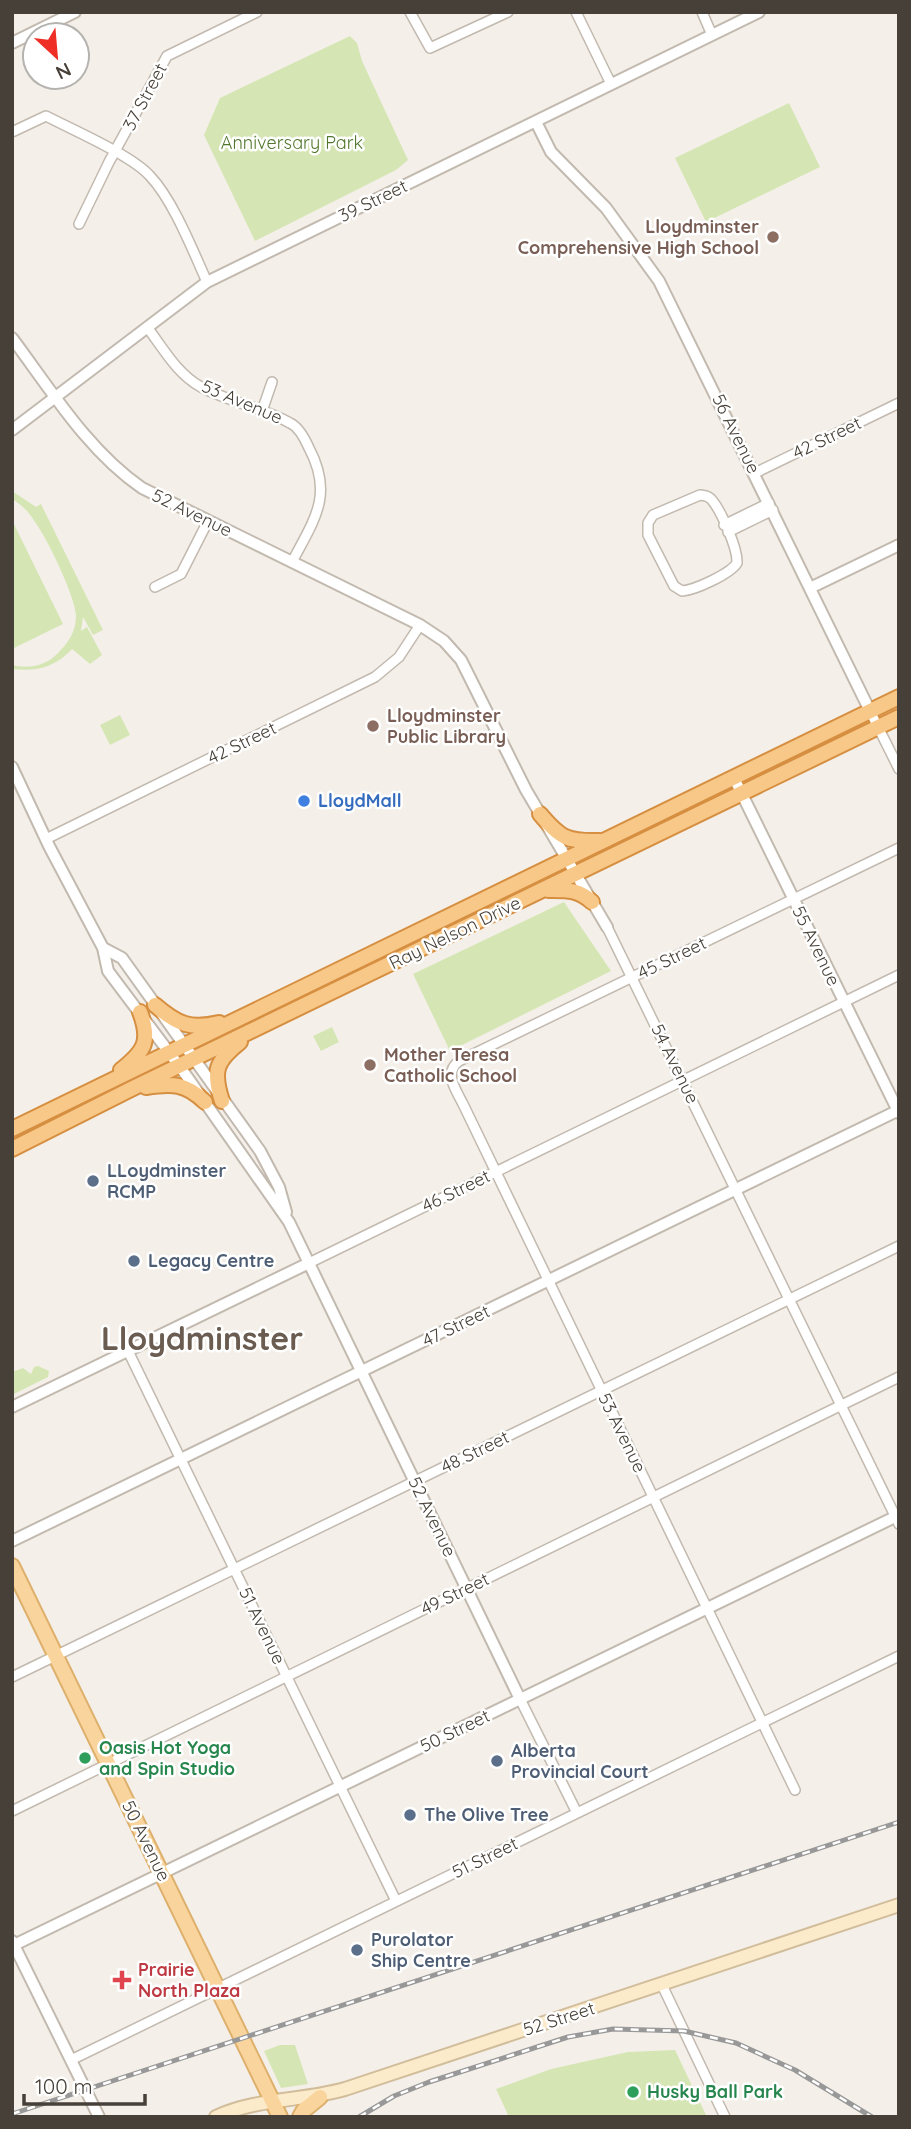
<svg xmlns="http://www.w3.org/2000/svg" width="911" height="2129" viewBox="0 0 911 2129" font-family="Quicksand,sans-serif">
  <style>
    .green { fill: #d5e6b4 }
    .lines { fill: none; stroke-linecap: round; stroke-linejoin: round }
    .minor-casing { stroke: #c2b9af; stroke-width: 12 }
    .tertiary-casing { stroke: #c2b9af; stroke-width: 14 }
    .secondary-casing { stroke: #d1bd9b; stroke-width: 16 }
    .primary-casing { stroke: #deb06d; stroke-width: 18 }
    .trunk-casing { stroke: #d68f41; stroke-width: 18 }
    .minor { stroke: #fff; stroke-width: 9 }
    .tertiary { stroke: #fff; stroke-width: 10 }
    .secondary { stroke: #fcebcb; stroke-width: 12 }
    .primary { stroke: #f9d59d; stroke-width: 14 }
    .trunk { stroke: #f8c888; stroke-width: 14 }
    .rail-casing { stroke: #989898; stroke-width: 5 }
    .rail { stroke: #fff; stroke-width: 2.5; stroke-dasharray: 8; stroke-linecap: butt }
    .education-dot { fill: #8d6e63; stroke: #fff; stroke-width: 2.5 }
    .shop-dot { fill: #3f7fe0; stroke: #fff; stroke-width: 2.5 }
    .service-dot { fill: #5c6f8a; stroke: #fff; stroke-width: 2.5 }
    .leisure-dot { fill: #2e9e5b; stroke: #fff; stroke-width: 2.5 }
    .health-dot { fill: #e0444e; stroke: #fff; stroke-width: 2.5 }
    .labels { text-anchor: middle; stroke-width: 5; stroke-linejoin: round; paint-order: stroke }
    .street-label { font-size: 18px; fill: #474038; stroke: #fff }
    .park-label { font-size: 18px; fill: #51772d; stroke: #fff }
    .education-label { font-size: 18px; font-weight: bold; fill: #785e54; stroke: #fff; text-anchor: start }
    .shop-label { font-size: 18px; font-weight: bold; fill: #366cbe; stroke: #fff; text-anchor: start }
    .service-label { font-size: 18px; font-weight: bold; fill: #4e5e75; stroke: #fff; text-anchor: start }
    .leisure-label { font-size: 18px; font-weight: bold; fill: #27864d; stroke: #fff; text-anchor: start }
    .health-label { font-size: 18px; font-weight: bold; fill: #be3a42; stroke: #fff; text-anchor: start }
    .town-label { font-size: 32px; font-weight: bold; fill: #6a5c50; stroke: #fff }
  </style>
  <rect width="100%" height="100%" fill="#f4f0e9"/>
  <!-- green -->
  <path class="green" d="M350 36 357 43 362 61 408 160 396 170 255 241 204 135 220 98Z
    M789 103 820 167 706 222 675 158Z
    M12 491 36 507 41 504 103 630 93 635 83 617 81 631 87 627 102 655 90 664 72 649C56 667 36 672 12 669V665C29 669 45 666 57 654 68 643 76 632 76 616 76 598 47 538 35 522 29 512 22 505 12 499Z
    M12 520 63 624 12 649Z
    M120 715 130 735 110 745 100 725Z
    M564 902 611 971 450 1051 413 974Z
    M332 1027 339 1042 321 1051 313 1036Z
    M38 1366 49 1371 48 1377 12 1395V1372L23 1368 31 1374 34 1367Z
    M280 2045H295L308 2084 281 2088 264 2051Z
    M675 2050 707 2117H509L496 2089 551 2069 628 2052Z"/>
  <g class="lines">
    <defs>
      <path id="minor" d="M410 12 430 48 508 12
        M576 12 611 84
        M702 12 712 35
        M12 132 46 116C73 130 131 155 150 176 173 200 193 251 207 282
        M79 224 109 162 167 56 257 12
        M147 327C163 348 177 374 201 387 229 402 262 407 290 423 299 427 305 439 309 448 334 495 314 520 292 562
        M262 411 272 382
        M755 473 899 403
        M700 495C705 496 707 495 711 499 721 510 738 549 737 563 730 574 695 590 682 591L674 586 648 535V523L653 515Z
        M724 525 769 503
        M728 532 773 510
        M155 587 181 574 208 521
        M870 711 899 769
        M46 839 375 677 399 657 420 625
        M607 927 899 1524
        M309 1263 899 975
        M128 1351 396 1901
        M12 1677 899 1246
        M520 1699 577 1813
        M795 1790 463 1104C456 1090 443 1073 459 1061L899 848
        M12 1811 899 1377
        M662 1985 725 2117
        M71 2060 899 1656"/>
      <path id="tertiary" d="M12 43 75 12
        M536 122 551 152 606 208 659 281 870 711
        M12 338C51 390 88 451 142 488L420 625 444 641 461 660 526 790 607 927
        M12 430 207 282 759 12
        M810 588 899 545
        M12 767 49 846 103 948 108 971 183 1071 289 1222 520 1699
        M734 778 899 1113
        M103 948 122 958 260 1151 279 1187 286 1212
        M12 1407 309 1263
        M12 1541 899 1110
        M12 1941 99 2117
        M12 1946 899 1515"/>
      <path id="secondary" d="M216 2117C257 2098 303 2101 345 2089L899 1905"/>
      <path id="primary" d="M12 1566 280 2117
        M300 2117 304 2110 320 2097"/>
      <path id="trunk" d="M540 814C561 839 568 842 600 841
        M548 890C567 890 578 889 592 902
        M155 1005C177 1024 190 1030 219 1023
        M121 1070C145 1051 151 1041 140 1012
        M146 1087C172 1083 186 1083 205 1102
        M222 1101C212 1071 216 1061 240 1042
        M12 1129 899 697
        M12 1149 131 1089 899 717"/>
    </defs>
    <!-- minor casing -->
    <use href="#minor" class="minor-casing"/>
    <!-- tertiary casing -->
    <use href="#tertiary" class="tertiary-casing"/>
    <!-- secondary casing -->
    <use href="#secondary" class="secondary-casing"/>
    <!-- primary casing -->
    <use href="#primary" class="primary-casing"/>
    <!-- trunk casing -->
    <use href="#trunk" class="trunk-casing"/>
    <!-- minor -->
    <use href="#minor" class="minor"/>
    <!-- tertiary -->
    <use href="#tertiary" class="tertiary"/>
    <!-- secondary -->
    <use href="#secondary" class="secondary"/>
    <!-- primary -->
    <use href="#primary" class="primary"/>
    <!-- trunk -->
    <use href="#trunk" class="trunk"/>
    <defs>
      <path id="rail" d="M12 2114 899 1822
        M359 2117 394 2096 429 2082 568 2037 613 2029 684 2031 736 2043 795 2070 872 2117"/>
    </defs>
    <!-- rail casing -->
    <use href="#rail" class="rail-casing"/>
    <!-- rail -->
    <use href="#rail" class="rail"/>
  </g>
  <!-- markers -->
  <g class="education-dot">
    <circle cx="773" cy="237" r="7"/>
    <circle cx="373" cy="726" r="7"/>
    <circle cx="370" cy="1065" r="7"/>
  </g>
  <circle class="shop-dot" cx="304" cy="801" r="7"/>
  <g class="service-dot">
    <circle cx="93" cy="1181" r="7"/>
    <circle cx="134" cy="1261" r="7"/>
    <circle cx="497" cy="1761" r="7"/>
    <circle cx="410" cy="1815" r="7"/>
    <circle cx="357" cy="1950" r="7"/>
  </g>
  <g class="leisure-dot">
    <circle cx="85" cy="1758" r="7"/>
    <circle cx="633" cy="2092" r="7"/>
  </g>
  <path class="health-dot" d="M118.5 1969.5h7v7h7v7h-7v7h-7v-7h-7v-7h7z"/>
  <g class="labels">
    <!-- street labels -->
    <g class="street-label">
      <text transform="translate(145 97) rotate(-62)" y="6">37 Street</text>
      <text transform="translate(373 201) rotate(-26)" y="6">39 Street</text>
      <text transform="translate(242 402) rotate(23)" y="6">53 Avenue</text>
      <text transform="translate(736 434) rotate(64)" y="6">56 Avenue</text>
      <text transform="translate(827 438) rotate(-26)" y="6">42 Street</text>
      <text transform="translate(192 513) rotate(26)" y="6">52 Avenue</text>
      <text transform="translate(242 743) rotate(-26)" y="6">42 Street</text>
      <text transform="translate(455 933) rotate(-26)" y="6">Ray Nelson Drive</text>
      <text transform="translate(816 946) rotate(64)" y="6">55 Avenue</text>
      <text transform="translate(672 958) rotate(-26)" y="6">45 Street</text>
      <text transform="translate(675 1064) rotate(64)" y="6">54 Avenue</text>
      <text transform="translate(456 1191) rotate(-26)" y="6">46 Street</text>
      <text transform="translate(456 1326) rotate(-26)" y="6">47 Street</text>
      <text transform="translate(622 1433) rotate(64)" y="6">53 Avenue</text>
      <text transform="translate(475 1452) rotate(-26)" y="6">48 Street</text>
      <text transform="translate(432 1517) rotate(64)" y="6">52 Avenue</text>
      <text transform="translate(455 1594) rotate(-26)" y="6">49 Street</text>
      <text transform="translate(262 1626) rotate(64)" y="6">51 Avenue</text>
      <text transform="translate(455 1731) rotate(-26)" y="6">50 Street</text>
      <text transform="translate(146 1841) rotate(64)" y="6">50 Avenue</text>
      <text transform="translate(485 1858) rotate(-26)" y="6">51 Street</text>
      <text transform="translate(559 2019) rotate(-18)" y="6">52 Street</text>
    </g>
    <!-- park labels -->
    <g class="park-label">
      <text x="292" y="149">Anniversary Park</text>
    </g>
    <!-- education labels -->
    <g class="education-label">
      <text x="759" y="233" text-anchor="end">Lloydminster<tspan x="759" dy="21">Comprehensive High School</tspan></text>
      <text x="387" y="722">Lloydminster<tspan x="387" dy="21">Public Library</tspan></text>
      <text x="384" y="1061">Mother Teresa<tspan x="384" dy="21">Catholic School</tspan></text>
    </g>
    <!-- shop labels -->
    <g class="shop-label">
      <text x="318" y="807">LloydMall</text>
    </g>
    <!-- service labels -->
    <g class="service-label">
      <text x="107" y="1177">LLoydminster<tspan x="107" dy="21">RCMP</tspan></text>
      <text x="148" y="1267">Legacy Centre</text>
      <text x="511" y="1757">Alberta<tspan x="511" dy="21">Provincial Court</tspan></text>
      <text x="424" y="1821">The Olive Tree</text>
      <text x="371" y="1946">Purolator<tspan x="371" dy="21">Ship Centre</tspan></text>
    </g>
    <!-- leisure labels -->
    <g class="leisure-label">
      <text x="99" y="1754">Oasis Hot Yoga<tspan x="99" dy="21">and Spin Studio</tspan></text>
      <text x="647" y="2098">Husky Ball Park</text>
    </g>
    <!-- health labels -->
    <g class="health-label">
      <text x="138" y="1976">Prairie<tspan x="138" dy="21">North Plaza</tspan></text>
    </g>
    <!-- town labels -->
    <g class="town-label">
      <text x="202" y="1350">Lloydminster</text>
    </g>
  </g>
  <!-- border -->
  <rect width="911" height="2129" fill="none" stroke="#474038" stroke-width="28"/>
  <!-- north arrow -->
  <g transform="translate(56 56) rotate(154)"><circle r="33" fill="#ffffff" stroke="#b5b3af" stroke-width="2"/>
  <path d="M0-5L12 26L0 18L-12 26Z" fill="#ef2e25"/>
  <text y="-10" font-size="19" font-weight="bold" text-anchor="middle" fill="#474038">N</text>
  </g>
  <!-- scale -->
  <path d="M24 2094v10h121v-10" fill="none" stroke="#474038" stroke-width="3.5"/>
  <text x="35" y="2094" font-size="21" fill="#474038" stroke="#ffffff" stroke-width="5" paint-order="stroke">100 m</text>
</svg>
